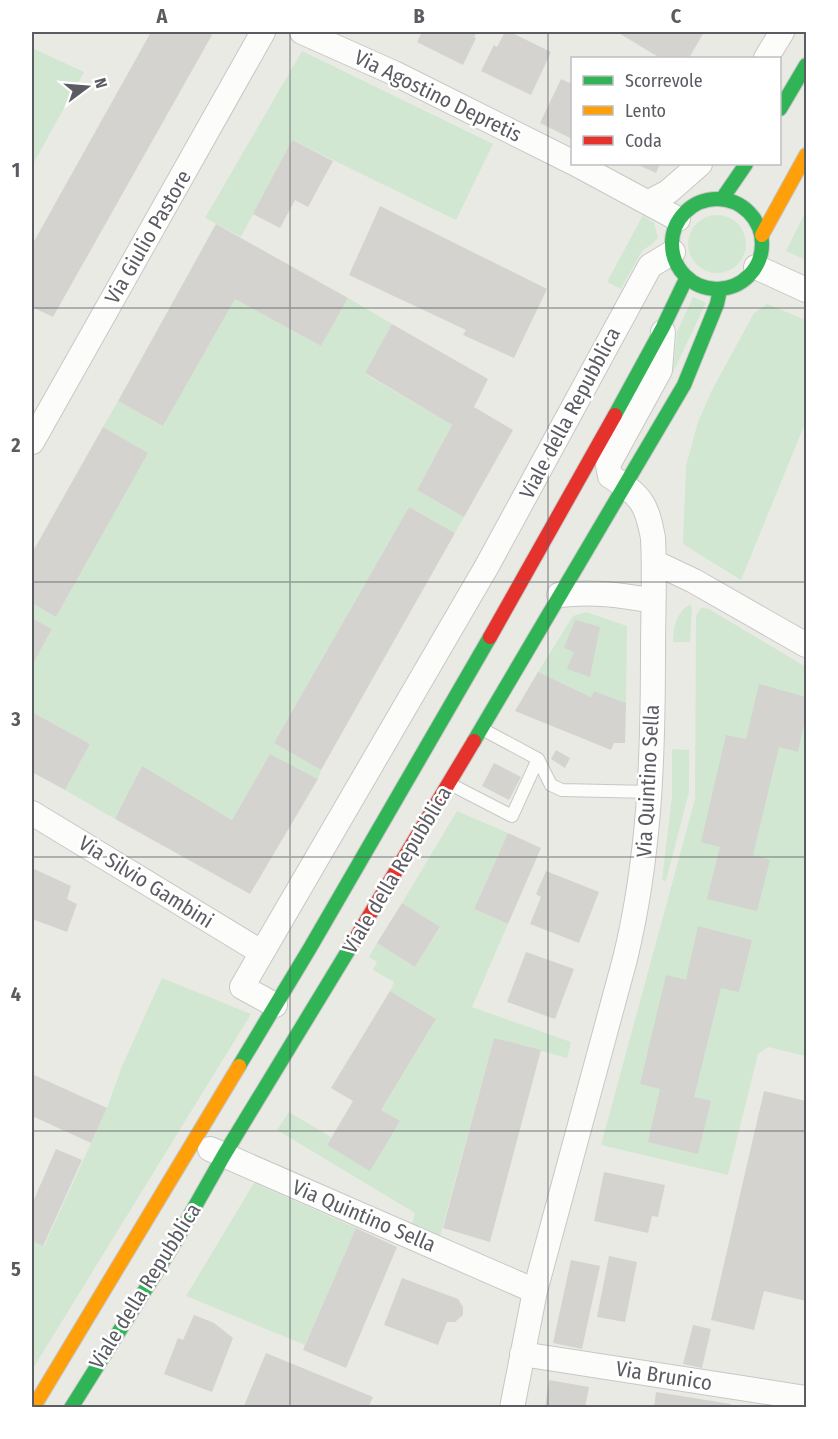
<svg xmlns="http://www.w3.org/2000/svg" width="838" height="1439" viewBox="0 0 838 1439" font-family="'Fira Sans Condensed',sans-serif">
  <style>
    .green { fill: #d1e7d2 }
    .building { fill: #d4d3cf }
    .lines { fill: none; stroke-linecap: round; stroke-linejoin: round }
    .lane-casing { stroke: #c7c8c6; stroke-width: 14 }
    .street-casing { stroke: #c7c8c6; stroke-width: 26 }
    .fast-casing { stroke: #c5c6c5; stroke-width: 16 }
    .slow-casing { stroke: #c5c6c5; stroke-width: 16 }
    .jam-casing { stroke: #c5c6c5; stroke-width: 16 }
    .lane { stroke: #fcfcfb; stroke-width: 12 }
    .street { stroke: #fcfcfb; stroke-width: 24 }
    .fast { stroke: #30b455; stroke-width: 14 }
    .slow { stroke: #ff9f0a; stroke-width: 14 }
    .jam { stroke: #e5322d; stroke-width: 14 }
    .grid { fill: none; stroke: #5a5c62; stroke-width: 1.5; stroke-opacity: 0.55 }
    .labels { text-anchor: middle; stroke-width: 5; stroke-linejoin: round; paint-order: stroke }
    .street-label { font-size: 21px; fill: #5a5c62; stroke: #fff }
    .neatline { fill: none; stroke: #5a5c62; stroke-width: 2 }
    .grid-label { font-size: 20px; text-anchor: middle; font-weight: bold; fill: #5a5c62 }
  </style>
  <rect width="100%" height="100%" fill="#eaeae4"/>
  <!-- green -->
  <path class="green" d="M32 48 84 72 32 166Z
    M302 51 493 144 456 220 292 140 241 237 205 218Z
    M806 211V260L786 251Z
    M688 244a29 29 0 1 1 58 0a29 29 0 1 1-58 0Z
    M643 215 654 223 658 238 652 244 642 251 621 289 607 282Z
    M693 297 706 303 673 372 677 332Z
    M348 298 392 324 365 374 452 425 417 490 464 517 455 533 409 507 274 743 321 770 318 779 270 754 232 820 142 767 115 819 65 790 90 744 32 712V666L52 629 32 618V603L56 617 147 454 103 427 118 401 163 426 235 299 321 346Z
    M767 304 806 320V421L741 580 683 544 686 466 698 422 711 392 754 313Z
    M690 604 692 608 690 642H673C674 626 675 614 690 604Z
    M701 608 709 609 806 667V1056L768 1047 758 1054 728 1175 601 1145 695 799 696 616Z
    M586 612 627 626 626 703 594 691 591 697 538 672 573 616Z
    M672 749 689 750V792L666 881 662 880 672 796Z
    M457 811 508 833 474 909 508 924 472 1007 571 1042 567 1058 494 1038 439 1240 411 1228 415 1213 277 1130 289 1112 331 1137 327 1145 399 1121 381 1110 436 1019 390 991 394 982 373 970 377 962 369 957 377 943 415 967 440 928 402 903Z
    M162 978 251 1014 32 1370V1241L44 1246 107 1108 122 1066Z
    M254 1183 356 1228 305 1345 186 1296Z"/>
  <!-- building -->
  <path class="building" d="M151 32H206L212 35 53 317 32 307V245Z
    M422 32H477L474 37 476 38 463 65 417 42Z
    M505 32H510L551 52 531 95 481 71 494 45 497 47Z
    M617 32H704L689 58H660Z
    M561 79 572 84V139L540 123Z
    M292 140 333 161 308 207 295 200 280 228 253 214Z
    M636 164H660L656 173Z
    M380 206 547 289 514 358 463 335 466 330 349 275Z
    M216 224 348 298 321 346 235 299 163 426 118 401Z
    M392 324 488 379 474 407 513 430 464 517 417 490 452 425 365 373Z
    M103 427 148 453 56 617 32 603V553Z
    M409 507 455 533 321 770 274 743Z
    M32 618 52 629 32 666Z
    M575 620 600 627 590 677 567 669 574 652 564 648Z
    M538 672 591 697 594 691 626 703 625 743H614L611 750 515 711Z
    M759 684 806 697V715L798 752 779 747 753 855 770 860 757 911 707 899 720 847 701 842 726 735 746 739Z
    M32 712 90 744 65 790 32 772Z
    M556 750 570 758 565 768 551 759Z
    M270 754 318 779 250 894 115 819 142 766 232 820Z
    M494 763 521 777 509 800 482 786Z
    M508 833 541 848 508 924 474 909Z
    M32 868 71 886 67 899 77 904 67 932 32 919Z
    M546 871 599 892 579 943 530 924 541 897 536 894Z
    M402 903 440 927 415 967 377 943Z
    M698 926 752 940 739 992 721 988 694 1097 711 1101 698 1154 648 1142 660 1089 640 1084 666 975 686 980Z
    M526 952 574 969 555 1019 507 1002Z
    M390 991 436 1019 381 1110 400 1121 370 1171 327 1145 353 1101 331 1088Z
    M494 1038 541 1050 490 1242 443 1228Z
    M32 1074 107 1108 91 1143 32 1116Z
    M764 1091 806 1101V1301L764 1291 754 1330 711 1320Z
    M56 1149 82 1160 43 1246 32 1241V1204Z
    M604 1172 665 1185 658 1217 652 1216 648 1233 594 1221Z
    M356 1228 397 1247 346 1368 303 1350Z
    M609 1256 637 1262 625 1322 597 1317Z
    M571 1260 600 1266 582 1349 553 1343Z
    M402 1278 458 1299 463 1307V1315L455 1322H447L438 1345 384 1325Z
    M194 1315 214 1323 233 1338 212 1392 164 1374 178 1338 183 1340Z
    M693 1325 711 1329 702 1368 683 1364Z
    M266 1353 373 1397 368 1408H243Z
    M549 1380 589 1387 585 1408H545Z
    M656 1392 731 1404 730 1408H654Z"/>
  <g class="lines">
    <defs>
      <path id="lane" d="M538 759 551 785 562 790 651 792
        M450 784 512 816 538 759 482 729"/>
      <path id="street" d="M302 32 394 73 572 162
        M766 58 782 32
        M576 164 678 219
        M649 202 668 192 700 164
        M756 267 806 290
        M32 442 263 32
        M654 562 694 581 806 645
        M559 595C592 591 622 595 653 601
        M32 813 261 952
        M275 1005 242 987 487 566 650 266 673 252
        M210 1149 535 1291
        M522 1354 806 1398
        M512 1408 535 1291 625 959C650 856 653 757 653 651 653 613 655 575 653 538 646 500 640 496 610 476L608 465 660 370 663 332"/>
      <path id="fast" d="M780 109 806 65
        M672 244a45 45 0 1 1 90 0a45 45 0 1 1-90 0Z
        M722 199 746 164
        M615 415 663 327 686 279
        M474 741 684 385 717 304 720 290
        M239 1066 310 948 490 637
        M71 1408 172 1247 224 1155 351 946"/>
      <path id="slow" d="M762 235 806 155
        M33 1408 239 1066"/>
      <path id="jam" d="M490 637 615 415
        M351 946 474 741"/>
    </defs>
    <!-- lane casing -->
    <use href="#lane" class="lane-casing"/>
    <!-- street casing -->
    <use href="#street" class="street-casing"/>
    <!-- fast casing -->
    <use href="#fast" class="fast-casing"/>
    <!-- slow casing -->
    <use href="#slow" class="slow-casing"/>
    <!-- jam casing -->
    <use href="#jam" class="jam-casing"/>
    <!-- lane -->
    <use href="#lane" class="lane"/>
    <!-- street -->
    <use href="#street" class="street"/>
    <!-- fast -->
    <use href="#fast" class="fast"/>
    <!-- slow -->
    <use href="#slow" class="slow"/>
    <!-- jam -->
    <use href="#jam" class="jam"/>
  </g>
  <!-- grid -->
  <path class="grid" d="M290 32V1408M548 32V1408M32 308H806M32 582H806M32 857H806M32 1131H806"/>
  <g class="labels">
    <!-- street labels -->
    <g class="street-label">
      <text transform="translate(438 96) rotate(26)" y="7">Via Agostino Depretis</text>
      <text transform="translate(148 237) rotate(-60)" y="7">Via Giulio Pastore</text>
      <text transform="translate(570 413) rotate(-62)" y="7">Viale della Repubblica</text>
      <text transform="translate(648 781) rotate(-87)" y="7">Via Quintino Sella</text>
      <text transform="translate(397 870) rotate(-59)" y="7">Viale della Repubblica</text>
      <text transform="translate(146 882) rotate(32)" y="7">Via Silvio Gambini</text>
      <text transform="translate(364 1216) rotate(23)" y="7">Via Quintino Sella</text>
      <text transform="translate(145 1286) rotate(-58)" y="7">Viale della Repubblica</text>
      <text transform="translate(664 1376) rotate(9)" y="7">Via Brunico</text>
    </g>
  </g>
  <!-- border -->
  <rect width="838" height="1439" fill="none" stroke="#ffffff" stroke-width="66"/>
  <!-- legend -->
  <rect x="571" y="57" width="210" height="108" fill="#ffffff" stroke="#bdbec0" stroke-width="1.5"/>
  <rect x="583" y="76" width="30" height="9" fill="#30b455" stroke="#bdbec0" stroke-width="1.5"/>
  <text x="625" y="87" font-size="18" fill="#5a5c62">Scorrevole</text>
  <rect x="583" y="106" width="30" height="9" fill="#ff9f0a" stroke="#bdbec0" stroke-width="1.5"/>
  <text x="625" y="117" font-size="18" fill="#5a5c62">Lento</text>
  <rect x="583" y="136" width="30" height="9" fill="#e5322d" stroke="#bdbec0" stroke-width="1.5"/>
  <text x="625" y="147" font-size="18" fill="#5a5c62">Coda</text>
  <!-- north arrow -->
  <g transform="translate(87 87) rotate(74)" stroke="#ffffff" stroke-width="4.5" paint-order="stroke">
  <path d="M0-4.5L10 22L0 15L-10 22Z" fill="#5a5c62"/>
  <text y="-9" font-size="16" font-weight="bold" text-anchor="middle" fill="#5a5c62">N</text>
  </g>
  <rect x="33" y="33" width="772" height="1373" class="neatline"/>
  <g class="grid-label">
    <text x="162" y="23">A</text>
    <text x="419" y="23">B</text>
    <text x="676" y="23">C</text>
    <text x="16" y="177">1</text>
    <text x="16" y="452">2</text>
    <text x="16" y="726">3</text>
    <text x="16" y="1001">4</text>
    <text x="16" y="1276">5</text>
  </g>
</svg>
